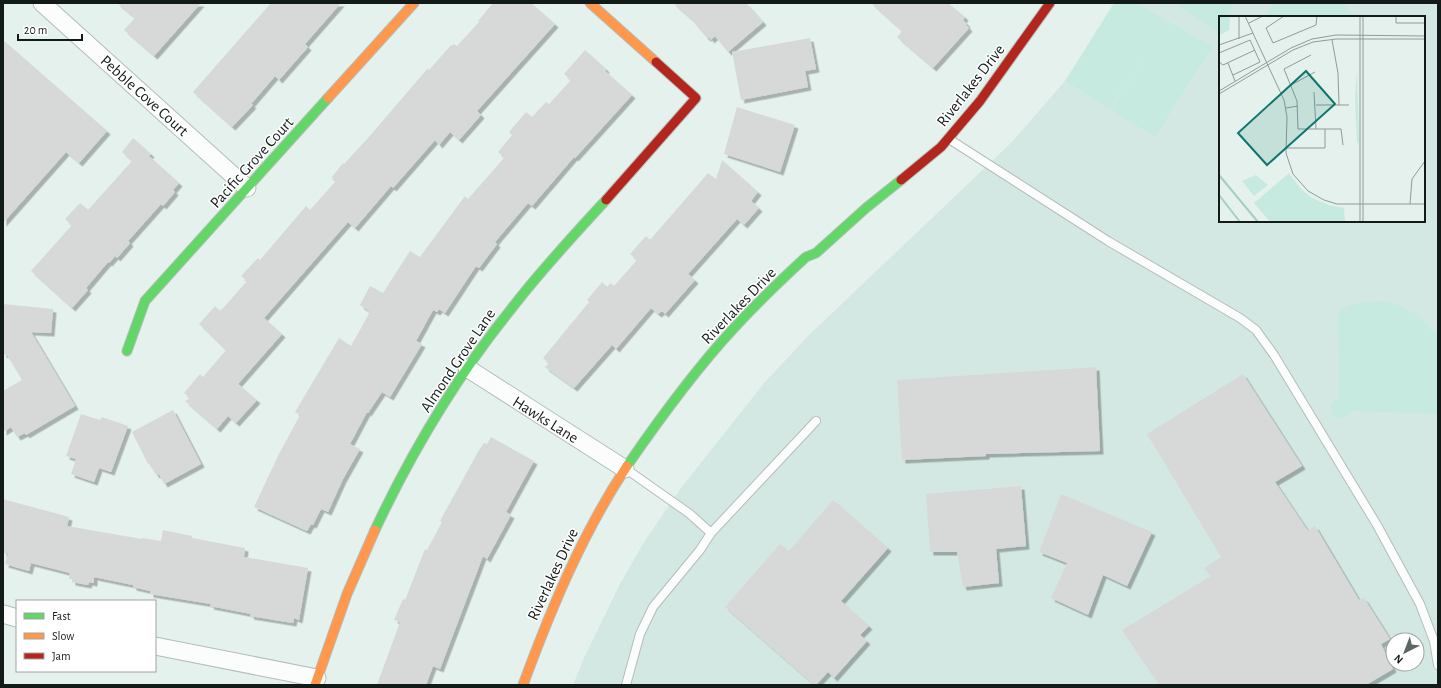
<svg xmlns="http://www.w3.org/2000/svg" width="1441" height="688" viewBox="0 0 1441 688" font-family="'Alegreya Sans',sans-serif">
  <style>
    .built { fill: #d3e8e2; fill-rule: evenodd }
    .park { fill: #c7eae0 }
    .building { fill: #d7d9d8; filter: url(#shadow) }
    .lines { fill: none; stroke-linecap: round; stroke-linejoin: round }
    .lane-casing { stroke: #b4bdba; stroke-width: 10 }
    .street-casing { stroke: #b4bdba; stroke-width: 19 }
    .fast-casing { stroke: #b4bdba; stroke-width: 11 }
    .slow-casing { stroke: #b4bdba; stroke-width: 11 }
    .jam-casing { stroke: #b4bdba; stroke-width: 11 }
    .lane { stroke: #fbfdfc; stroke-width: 8 }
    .street { stroke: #fbfdfc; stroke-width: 17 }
    .fast { stroke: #63d668; stroke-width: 9 }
    .slow { stroke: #ff974d; stroke-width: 9 }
    .jam { stroke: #b3261e; stroke-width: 9 }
    .labels { text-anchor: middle; stroke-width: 3; stroke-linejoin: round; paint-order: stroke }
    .street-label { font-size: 16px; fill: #131b19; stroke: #fff }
    .inset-river { fill: none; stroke: #a5cfc3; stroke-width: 2 }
    .inset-road { fill: none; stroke: #919b98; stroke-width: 1 }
    .view { fill: #0f766e; fill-opacity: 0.15; stroke: #0f766e; stroke-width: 2 }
    .inset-edge { fill: none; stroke: #131b19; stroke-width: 2 }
  </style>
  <defs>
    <filter id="shadow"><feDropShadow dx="3.5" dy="3.5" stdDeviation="0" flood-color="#0004"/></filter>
  </defs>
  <rect width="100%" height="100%" fill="#e5f1ed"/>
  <!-- built -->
  <path class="built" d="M1124 3H1438V685H573L584 658 620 584 644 542 681 488 765 382 809 335 1012 142 1071 74ZM1220 17H1424V221H1220ZM1393 640H1417V664H1393Z"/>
  <!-- park -->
  <path class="park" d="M1114 3H1137L1212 47 1155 137 1111 110 1147 53 1110 109 1065 81Z
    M1174 3H1235L1226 17H1220V27L1217 32Z
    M1273 3H1343L1355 17H1264Z
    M1382 301 1404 307 1423 319 1438 337V414L1351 411 1344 419 1334 417C1328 408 1331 402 1339 398L1338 310 1360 302Z"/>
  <!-- building -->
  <path class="building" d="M117 3H201L154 56 124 30 135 18Z
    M271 3H341L305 44 308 47 279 80 275 76 251 104 253 105 232 127 193 92Z
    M493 3H531L555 24 477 111 481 115 459 140 450 132 439 145 435 140 393 188 391 186 355 228 348 222 264 318 282 334 238 384 257 400 236 423 228 416 217 429 185 401 190 398 184 393 200 374 203 377 226 350 199 324 215 306 220 311 225 306 247 281 241 276 258 258 260 260 306 206 310 210 335 182 332 179 333 178 332 177 343 163 344 164 368 138 428 68 429 70 451 45V46L454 44 457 46 479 22 478 21Z
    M673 3H746L763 22 728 52 715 36 711 40 709 37 707 38 691 19Z
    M871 3H948L965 17 963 20 967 24 966 25 969 28 933 68 897 37 902 31Z
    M810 38 816 69 805 71 808 87 741 100 732 52Z
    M3 40 107 131 79 163 66 152 3 223Z
    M585 50 606 69 605 71 632 95 575 158 574 157 532 206 528 203 495 242 497 244 479 268 476 266 445 313 439 309 437 312 433 310 416 341 422 344 390 397 382 392 368 413 367 412 350 444 360 449 343 479 328 512 321 509 313 525 311 524 307 531 254 507 279 454 300 415 295 412 339 338 351 346 370 312 360 305 370 286 383 293 410 251 420 257 465 196 468 199 504 158 498 152 512 135 509 132 526 112 532 117 546 102 549 104 571 80 564 74Z
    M737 107 795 125 780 172 724 154Z
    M133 138 151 154 149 156 179 183 173 190 175 192 163 206 161 204 128 241 130 243 117 258 115 256 109 263 108 262 86 288 88 290 72 308 31 271 72 225 65 219 80 203 88 210 132 161 122 152Z
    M722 160 758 192 751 201 759 208 744 225 737 219 688 274 695 280 665 314 662 311 658 314 651 308 616 349 612 345 574 388 545 367 549 363 543 358 589 302 587 300 602 282 607 287 611 283 614 286 637 260 630 254 646 236 650 240 708 173 716 179Z
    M3 304 53 309 51 333 31 332 75 406 26 435 25 433 17 437 11 427 3 432V391L22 380 7 355 3 354Z
    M1096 367 1100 451 986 454V456L902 460 897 380Z
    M1243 374 1302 466 1275 482 1308 531 1315 526 1359 600 1364 598 1390 639 1381 644 1393 669 1366 685H1159L1122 630 1211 576 1204 568 1221 557 1147 434Z
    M173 410 201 464 164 484 159 474 156 475 149 463 148 464 132 432Z
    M81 414 100 420 102 417 128 426 111 472 99 468 94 482 71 474 76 459 66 456Z
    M491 437 534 461 506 512 511 515 487 559 483 556 440 669 433 666 426 685H377L400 622 394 620 403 599 405 600 425 549 427 550 442 522 440 521 479 450 484 443 487 444Z
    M1021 486 1026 546 996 549 999 583 963 587 957 552H930L926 494Z
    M1061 494 1152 532 1127 586 1103 575 1088 615 1051 598 1067 563 1039 552Z
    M3 499 69 517 67 526 142 539V538L161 541 163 530 192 536V538L245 548 244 557 308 568 299 620 294 618 293 623 250 616 251 614 210 606 211 604 150 594V591L133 587V585L94 577V583L89 582 88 585 72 582V579H69L70 573 31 563 29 571 5 564 8 553H3Z
    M833 500 888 548 841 601 869 626 860 635 867 641 834 678 828 672 816 685H814L725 607 780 544 789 551Z"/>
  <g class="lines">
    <defs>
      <path id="lane" d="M949 139 1108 241 1240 318 1256 330 1274 355 1377 525 1420 604 1434 641 1438 665
        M711 533 816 421
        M626 685 640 634 653 607 700 550 711 533 690 514 626 469"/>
      <path id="street" d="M42 3 247 188
        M467 368 625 469
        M3 614 17 618
        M155 646 317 678"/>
      <path id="fast" d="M127 351 145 301 328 98
        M627 466C660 418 694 371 734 328 757 303 781 280 806 257L816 253 866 208 901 180
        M375 530C412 451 457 376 512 308 541 270 574 235 606 200"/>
      <path id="slow" d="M590 3 656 62
        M328 98 414 3
        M315 685 347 594 375 530
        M523 685C551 609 582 534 627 466"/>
      <path id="jam" d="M901 180 941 147 980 101 1050 3
        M606 200 696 98 656 62"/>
    </defs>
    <!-- lane casing -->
    <use href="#lane" class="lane-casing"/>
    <!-- street casing -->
    <use href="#street" class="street-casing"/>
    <!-- fast casing -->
    <use href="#fast" class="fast-casing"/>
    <!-- slow casing -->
    <use href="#slow" class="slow-casing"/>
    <!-- jam casing -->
    <use href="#jam" class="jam-casing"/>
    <!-- lane -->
    <use href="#lane" class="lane"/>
    <!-- street -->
    <use href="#street" class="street"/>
    <!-- fast -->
    <use href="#fast" class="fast"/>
    <!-- slow -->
    <use href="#slow" class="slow"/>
    <!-- jam -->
    <use href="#jam" class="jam"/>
  </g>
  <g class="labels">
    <!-- street labels -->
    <g class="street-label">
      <text transform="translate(970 85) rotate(-52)" y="6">Riverlakes Drive</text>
      <text transform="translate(145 95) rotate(42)" y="6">Pebble Cove Court</text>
      <text transform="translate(251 162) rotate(-48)" y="6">Pacific Grove Court</text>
      <text transform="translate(738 305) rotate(-46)" y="6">Riverlakes Drive</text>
      <text transform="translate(457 360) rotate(-56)" y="6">Almond Grove Lane</text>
      <text transform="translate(546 419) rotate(32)" y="6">Hawks Lane</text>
      <text transform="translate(552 574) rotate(-65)" y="6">Riverlakes Drive</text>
    </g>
  </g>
  <!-- overview -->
  <g transform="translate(1219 16)">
    <rect width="206" height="206" fill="#e5f1ed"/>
    <path d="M0 0H11L10 14 3 18H0ZM138 53 140 125 138 128 136 82Z" fill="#c7eae0"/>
    <path d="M70 157 81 172 93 182 110 189 125 192 126 206H51L35 187ZM37 159 49 169 35 180 23 165Z" fill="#c7eae0"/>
    <path class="inset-river" d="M0 159 39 206M0 179 21 206"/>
    <path class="inset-road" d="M26 0 65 84 68 101 67 137 74 158 89 175 105 184 118 188H144M65 0 47 12 54 27 97 9 98 0M141 0V206M177 0V7H206M30 7 44 0M20 23V1M113 24 119 57 120 89M0 29 34 17M0 37 31 24 41 46 14 59M92 39 65 53 78 85 79 113H122L124 129M0 46 4 49 36 34M9 47 16 65M72 69 96 56M0 75 72 32 93 23 117 19 206 20M95 76 97 113M0 78 74 34 94 26 117 23H206M97 89H130M67 92 79 90M66 132H106V113M144 188H206M191 188 193 163 206 145M144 206V0"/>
    <path class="view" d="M87 55 116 88 48 149 19 117Z"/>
    <rect width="206" height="206" class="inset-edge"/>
  </g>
  <!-- border -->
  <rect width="1441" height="688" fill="none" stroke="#131b19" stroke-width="8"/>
  <!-- legend -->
  <rect x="16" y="600" width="140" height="72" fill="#ffffff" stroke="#a1a4a3"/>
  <rect x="24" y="613" width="20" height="6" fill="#63d668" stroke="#a1a4a3"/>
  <text x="52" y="620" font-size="12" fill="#131b19">Fast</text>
  <rect x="24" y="633" width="20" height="6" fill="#ff974d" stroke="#a1a4a3"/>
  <text x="52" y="640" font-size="12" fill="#131b19">Slow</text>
  <rect x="24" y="653" width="20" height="6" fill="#b3261e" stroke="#a1a4a3"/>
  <text x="52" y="660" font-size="12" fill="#131b19">Jam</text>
  <!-- north arrow -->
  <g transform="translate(1405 652) rotate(222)"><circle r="19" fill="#ffffff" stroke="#a1a4a3"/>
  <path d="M0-3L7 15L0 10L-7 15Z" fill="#5c6663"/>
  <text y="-6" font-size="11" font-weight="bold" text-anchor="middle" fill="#131b19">N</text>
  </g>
  <!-- scale -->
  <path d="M18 34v6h64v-6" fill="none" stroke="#131b19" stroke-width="2"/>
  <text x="24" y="34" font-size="12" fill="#131b19" stroke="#ffffff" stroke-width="3" paint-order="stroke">20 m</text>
</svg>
